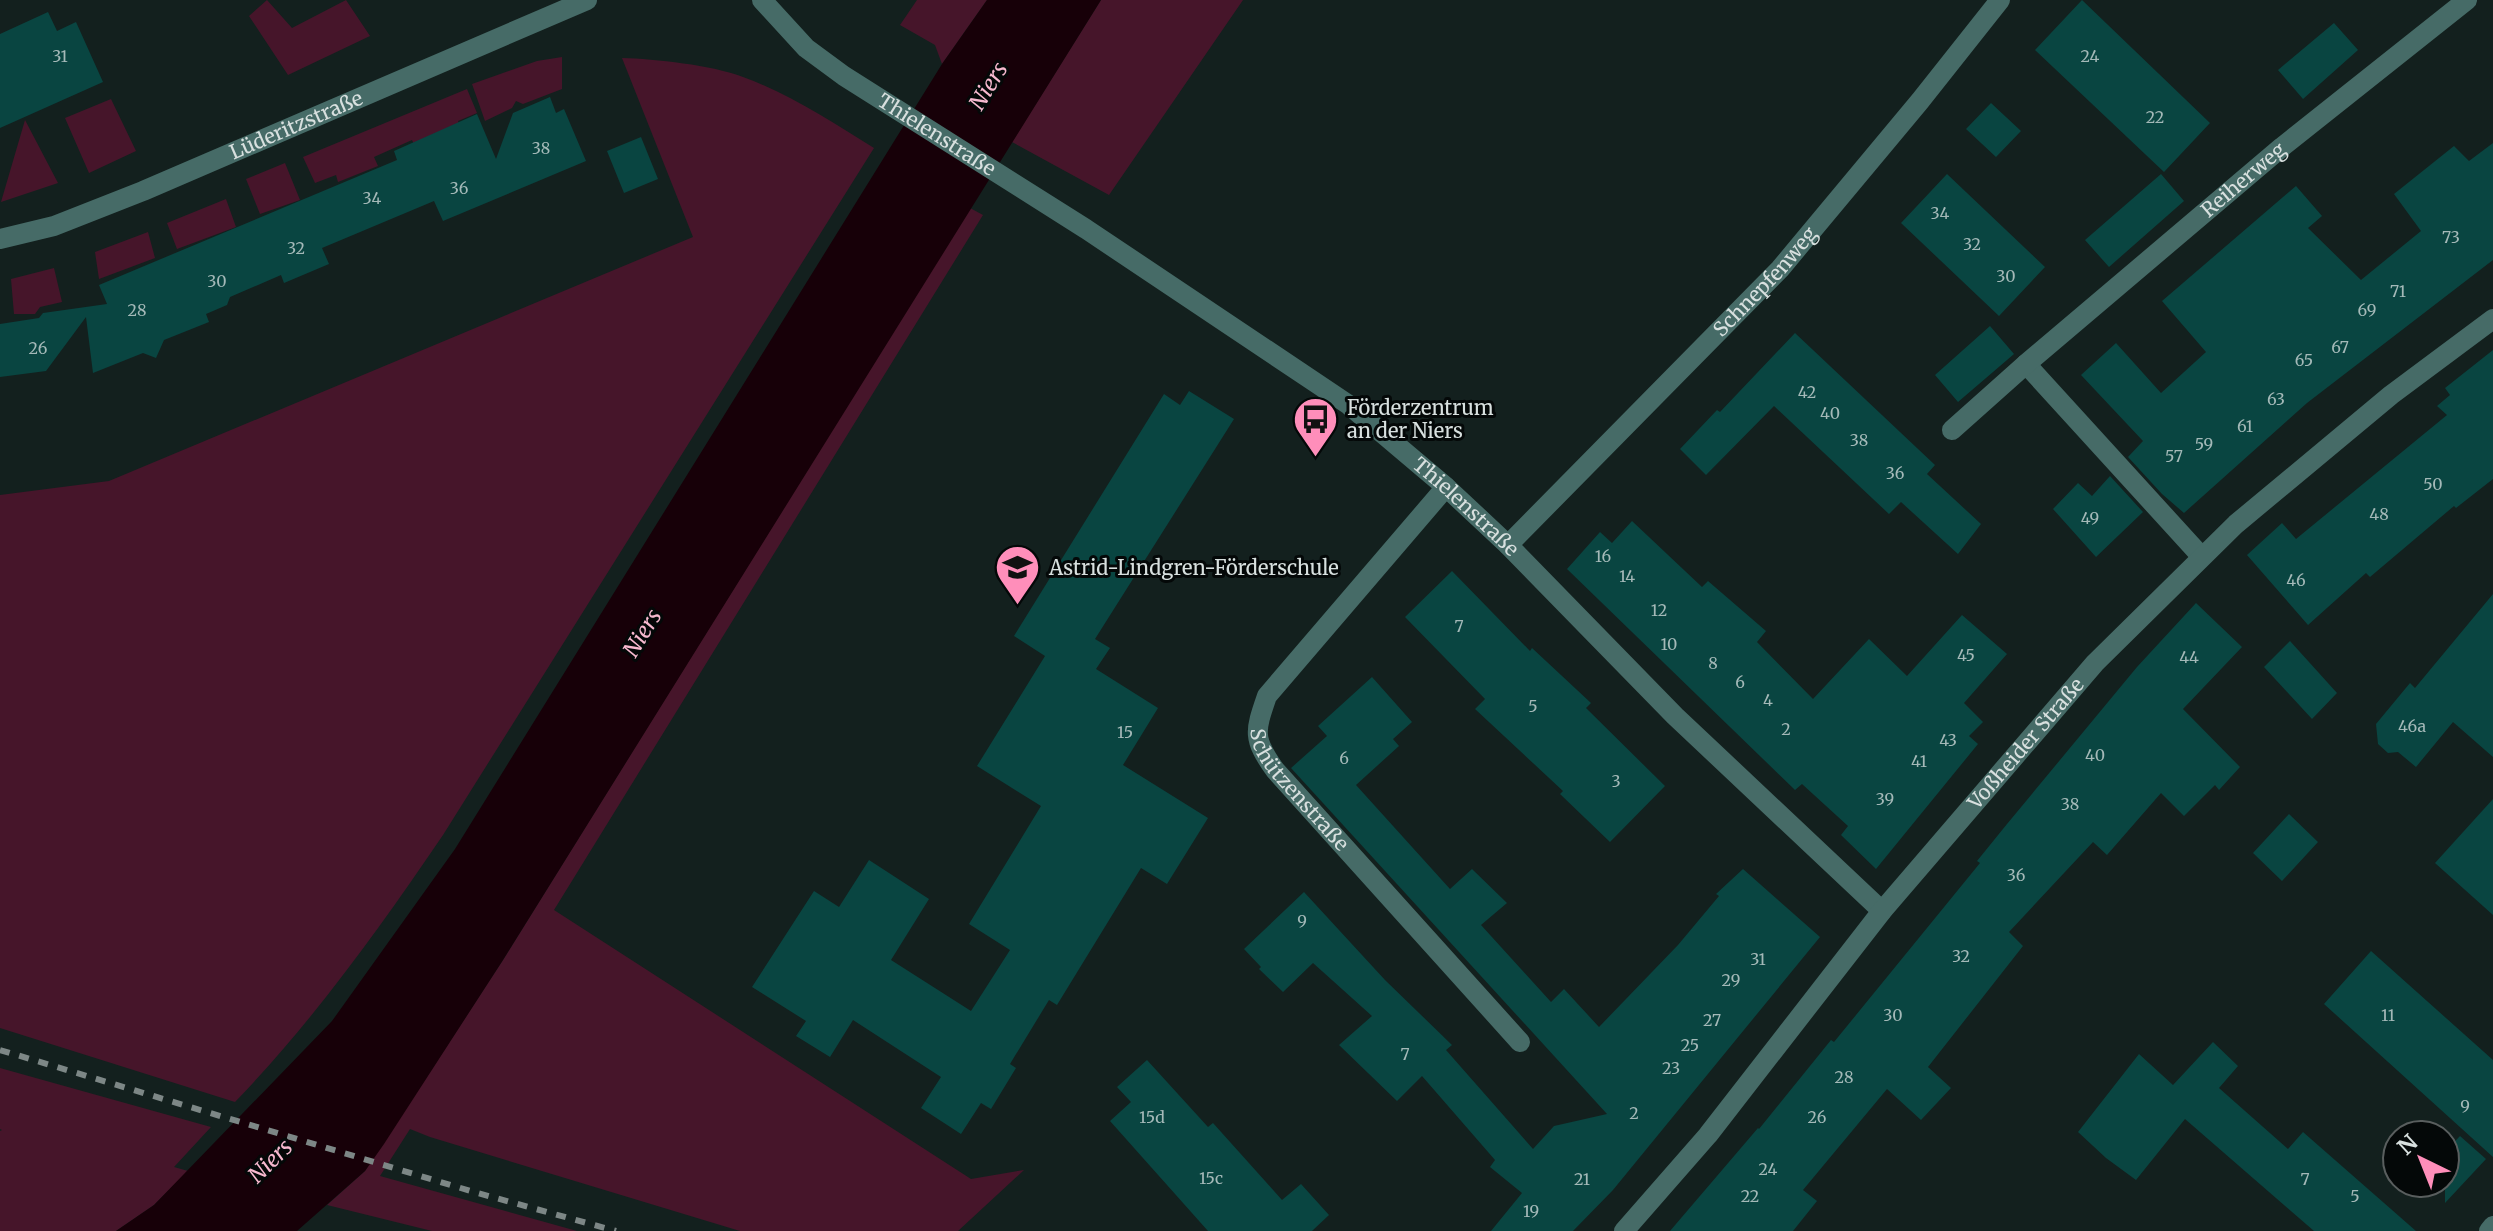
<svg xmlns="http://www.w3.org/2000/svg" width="2493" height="1231" viewBox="0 0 2493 1231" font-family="Merriweather,serif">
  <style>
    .green { fill: #46152a }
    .water { fill: #170008 }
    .building { fill: #094541 }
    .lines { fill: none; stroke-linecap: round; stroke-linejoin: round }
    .minor { stroke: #466b67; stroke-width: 20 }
    .rail { stroke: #7d8786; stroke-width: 6; stroke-dasharray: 10 10; stroke-linecap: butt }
    .labels { text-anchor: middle; stroke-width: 6; stroke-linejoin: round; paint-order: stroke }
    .number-label { font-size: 16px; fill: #a4b9b8 }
    .street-label { font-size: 20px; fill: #d8e0df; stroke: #040808 }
    .poi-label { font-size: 20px; fill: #d8e0df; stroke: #040808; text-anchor: start }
    .water-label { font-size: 22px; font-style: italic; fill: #f7b9cf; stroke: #040808 }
  </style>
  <rect width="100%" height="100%" fill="#13201e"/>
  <!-- green -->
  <path class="green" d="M267 0 292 28 346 0 370 36 288 75 249 16Z
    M917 0H987L942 64 935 45 900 25Z
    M1101 0H1243L1109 195 1012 142Z
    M562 57V89L523 104 516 101 512 108 485 121 472 84 537 61Z
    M622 58C655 59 712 65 743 77 790 94 832 122 874 148L443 835C379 929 314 1020 235 1102L0 1028V495L109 481 693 237Z
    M467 89 477 113 458 121 462 133 417 151 412 140 374 157 378 166 338 182 336 175 315 183 303 157Z
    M111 99 136 151 89 173 65 118Z
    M25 120 58 183 1 202Z
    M285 163 300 200 260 214 246 179Z
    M226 199 236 227 177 249 167 223Z
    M970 208 983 215 554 910 971 1179 1024 1170 958 1231H740L430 1137 410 1129 380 1176 577 1231H432L327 1205 365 1171 503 960Z
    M148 232 155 258 99 279 95 252Z
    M54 268 62 302 40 307 35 314H14L11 279Z
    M0 1068 211 1127 174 1167 188 1171 154 1205 116 1231H0V1131L2 1130 0 1129Z"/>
  <!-- water -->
  <path class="water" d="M987 0H1101L503 960 384 1144 365 1171 297 1231H116L154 1205 332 1021 455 849 942 64Z"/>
  <!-- building -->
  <path class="building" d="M2082 0 2210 123 2164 172 2035 50Z
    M48 12 57 31 76 22 103 82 0 128V34Z
    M2334 23 2358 50 2303 99 2278 70Z
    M550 97 556 113 564 109 586 161 443 221 434 201 322 248 329 264 284 283 281 275 230 297 227 305 206 314 209 322 164 340 156 358 143 353 93 373 86 317 46 371 0 377V324L39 318 43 313 107 304 99 285 397 160 394 151 477 114 496 159 513 113Z
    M1991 103 2021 131 1996 157 1966 129Z
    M641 137 658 179 624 193 607 151Z
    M2493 143V260L2307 403 2184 513 2162 494 2128 457 2143 441 2081 375 2116 343 2161 393 2206 352 2162 301 2296 186 2322 216 2308 228 2361 280 2421 231 2394 194 2454 146 2469 161Z
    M1947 174 2045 267 1999 316 1901 223Z
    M2161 174 2184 201 2109 267 2085 240Z
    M1990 326 2014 354 1958 402 1935 375Z
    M1795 333 1935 465 1927 474 1981 524 1958 554 1901 502 1889 514 1774 406 1706 475 1680 449 1717 410 1720 412Z
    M2493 350V479L2456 508 2454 506 2370 577 2366 573 2308 625 2247 555 2282 523 2296 539 2447 415 2437 406 2450 395 2445 388Z
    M1189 391 1234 419 1095 639 1110 648 1096 669 1158 708 1123 765 1208 818 1167 884 1141 868 1057 1005 1049 1000 1010 1064 1016 1068 991 1109 981 1103 961 1134 921 1108 941 1077 853 1020 830 1057 796 1036 806 1021 752 987 814 891 839 907 869 860 929 899 891 960 971 1011 1010 950 969 924 1041 806 977 766 1045 656 1014 636 1164 394 1180 405Z
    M2110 476 2143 512 2096 557 2053 509 2078 483 2092 496Z
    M1632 521 1702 587 1708 581 1766 631 1757 642 1813 699 1869 639 1907 676 1962 615 2007 654 1964 703 1983 722 1969 736 1978 744 1876 869 1841 835 1848 826 1802 784 1795 790 1567 569 1600 532 1612 543Z
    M1452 571 1530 651 1532 648 1591 703 1586 708 1665 786 1610 842 1560 794 1563 791 1475 709 1485 699 1405 617Z
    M2493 594V757L2453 722 2416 767 2398 752 2388 753 2378 744 2376 724 2410 683 2415 688Z
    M2196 603 2242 647 2183 709 2240 767 2219 790 2215 785 2184 816 2161 793 2107 855 2093 842 2009 932 2023 946 1928 1067 1951 1088 1921 1120 1887 1089 1803 1190 1817 1201 1793 1231H1670L1758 1128 1759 1129 1831 1040 1834 1042 1980 863 1977 861 2007 824 2137 667Z
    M2290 641 2337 693 2312 719 2264 667Z
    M1372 677 1412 722 1393 739 1399 746 1356 785 1450 889 1472 869 1507 903 1481 925 1551 1002 1564 989 1599 1027 1678 945 1719 896 1716 894 1743 869 1820 937 1613 1190 1573 1231H1491L1522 1193 1490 1167 1495 1160 1422 1076 1397 1101 1339 1045 1372 1016 1313 963 1283 992 1259 969 1261 967 1244 949 1304 892 1385 980 1452 1045 1446 1050 1533 1149 1554 1126 1607 1114 1291 768 1327 736 1318 726Z
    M2493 799V915L2435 863Z
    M2289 814 2318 842 2282 881 2253 853Z
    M2371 951 2493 1060V1157L2324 1004Z
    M2213 1042 2238 1066 2219 1088 2288 1149 2303 1132 2416 1231H2314L2185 1119 2136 1180 2106 1158 2078 1132 2139 1054 2173 1085Z
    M1147 1060 1208 1127 1213 1123 1282 1200 1301 1184 1329 1215 1312 1231H1208L1110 1121 1131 1102 1117 1087Z
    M2460 1136 2486 1159 2445 1203V1152Z"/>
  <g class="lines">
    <!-- minor -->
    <g class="minor">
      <path id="s1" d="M762 0 806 48 844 76 1086 229 1349 405 1446 487 1508 545 1675 716 1882 911"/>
      <path id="s2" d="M0 239 54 226 143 191 587 0"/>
      <path d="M2026 364 2201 556"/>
      <path id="s3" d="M1952 430 2026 364 2282 147 2467 0"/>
      <path id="s4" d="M1446 487 1267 696C1255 731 1252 738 1275 770L1520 1042"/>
      <path id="s5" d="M1508 545 1780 269 1920 101 2000 0"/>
      <path id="s6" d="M1624 1231 1708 1135 1882 911 2095 663 2236 524 2391 395 2493 319"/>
      <path d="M2489 1231 2493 1226"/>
    </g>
    <!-- rail -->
    <path class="rail" d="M0 1050 474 1192 616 1231"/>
  </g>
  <!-- icons -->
  <defs>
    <symbol id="bus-pin" viewBox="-11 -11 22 30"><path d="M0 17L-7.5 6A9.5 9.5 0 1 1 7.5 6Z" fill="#ff8eba" stroke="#040808"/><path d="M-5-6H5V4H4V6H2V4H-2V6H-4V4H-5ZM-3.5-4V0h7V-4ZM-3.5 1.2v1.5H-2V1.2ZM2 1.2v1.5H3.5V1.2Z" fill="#111"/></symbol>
    <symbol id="school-pin" viewBox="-11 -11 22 30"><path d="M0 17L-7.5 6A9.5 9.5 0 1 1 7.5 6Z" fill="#ff8eba" stroke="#040808"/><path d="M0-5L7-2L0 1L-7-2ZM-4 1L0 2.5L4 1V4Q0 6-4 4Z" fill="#111"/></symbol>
  </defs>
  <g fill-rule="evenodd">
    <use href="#bus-pin" x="1290" y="394" width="51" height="69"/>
    <use href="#school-pin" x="992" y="542" width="51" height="69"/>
  </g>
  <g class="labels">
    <!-- number labels -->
    <g class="number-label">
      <text x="60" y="62">31</text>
      <text x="2090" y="62">24</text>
      <text x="2155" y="123">22</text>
      <text x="541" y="154">38</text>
      <text x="459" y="194">36</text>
      <text x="372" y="204">34</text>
      <text x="1940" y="219">34</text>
      <text x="2451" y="243">73</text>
      <text x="1972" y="250">32</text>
      <text x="296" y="254">32</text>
      <text x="2006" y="282">30</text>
      <text x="217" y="287">30</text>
      <text x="2398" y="297">71</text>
      <text x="137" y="316">28</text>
      <text x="2367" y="316">69</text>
      <text x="2340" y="353">67</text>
      <text x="38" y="354">26</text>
      <text x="2304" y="366">65</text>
      <text x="1807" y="398">42</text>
      <text x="2276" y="405">63</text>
      <text x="1830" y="419">40</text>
      <text x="2245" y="432">61</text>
      <text x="1859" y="446">38</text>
      <text x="2204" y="450">59</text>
      <text x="2174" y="462">57</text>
      <text x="1895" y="479">36</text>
      <text x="2433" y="490">50</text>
      <text x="2379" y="520">48</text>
      <text x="2090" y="524">49</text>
      <text x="1603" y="562">16</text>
      <text x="1627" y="582">14</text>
      <text x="2296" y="586">46</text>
      <text x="1659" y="616">12</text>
      <text x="1459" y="632">7</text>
      <text x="1669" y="650">10</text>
      <text x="1966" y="661">45</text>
      <text x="2189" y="663">44</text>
      <text x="1713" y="669">8</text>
      <text x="1740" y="688">6</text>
      <text x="1768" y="706">4</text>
      <text x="1533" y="712">5</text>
      <text x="2412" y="732">46a</text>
      <text x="1786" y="735">2</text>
      <text x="1125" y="738">15</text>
      <text x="1948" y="746">43</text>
      <text x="2095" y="761">40</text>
      <text x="1344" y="764">6</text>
      <text x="1919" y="767">41</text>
      <text x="1616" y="787">3</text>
      <text x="1885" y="805">39</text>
      <text x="2070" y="810">38</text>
      <text x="2016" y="881">36</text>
      <text x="1302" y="927">9</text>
      <text x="1961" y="962">32</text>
      <text x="1758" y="965">31</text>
      <text x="1731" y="986">29</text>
      <text x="1893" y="1021">30</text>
      <text x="2388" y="1021">11</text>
      <text x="1712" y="1026">27</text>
      <text x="1690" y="1051">25</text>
      <text x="1405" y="1060">7</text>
      <text x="1671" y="1074">23</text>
      <text x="1844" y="1083">28</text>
      <text x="2465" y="1112">9</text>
      <text x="1634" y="1119">2</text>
      <text x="1152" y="1123">15d</text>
      <text x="1817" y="1123">26</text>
      <text x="1768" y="1175">24</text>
      <text x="1211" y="1184">15c</text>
      <text x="1582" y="1185">21</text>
      <text x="2305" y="1185">7</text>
      <text x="1750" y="1202">22</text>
      <text x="2355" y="1202">5</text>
      <text x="1531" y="1217">19</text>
    </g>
    <!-- street labels -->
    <g class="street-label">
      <text dy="7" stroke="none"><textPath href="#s2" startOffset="318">Lüderitzstraße</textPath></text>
      <text dy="7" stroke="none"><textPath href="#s1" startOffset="222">Thielenstraße</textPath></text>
      <text dy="7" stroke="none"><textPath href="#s3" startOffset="384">Reiherweg</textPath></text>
      <text dy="7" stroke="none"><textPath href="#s5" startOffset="368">Schnepfenweg</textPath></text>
      <text dy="7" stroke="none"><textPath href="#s1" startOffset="870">Thielenstraße</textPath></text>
      <text dy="7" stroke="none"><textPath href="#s6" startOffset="632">Voßheider Straße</textPath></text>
      <text dy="7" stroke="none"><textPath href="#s4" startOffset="384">Schützenstraße</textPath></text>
    </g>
    <!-- poi labels -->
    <g class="poi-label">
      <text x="1347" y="415">Förderzentrum<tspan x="1347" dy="23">an der Niers</tspan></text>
      <text x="1049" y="575">Astrid-Lindgren-Förderschule</text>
    </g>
    <!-- water labels -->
    <g class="water-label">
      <text transform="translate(988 86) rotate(-58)" y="8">Niers</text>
      <text transform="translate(642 633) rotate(-58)" y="8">Niers</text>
      <text transform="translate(270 1161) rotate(-44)" y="8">Niers</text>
    </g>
  </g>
  <!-- north arrow -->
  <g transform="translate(2421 1159) rotate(317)"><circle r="38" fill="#040808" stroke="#595e5e" stroke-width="2"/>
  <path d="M0-6L14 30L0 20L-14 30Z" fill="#ff8eba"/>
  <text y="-12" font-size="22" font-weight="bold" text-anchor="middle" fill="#d8e0df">N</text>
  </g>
</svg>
